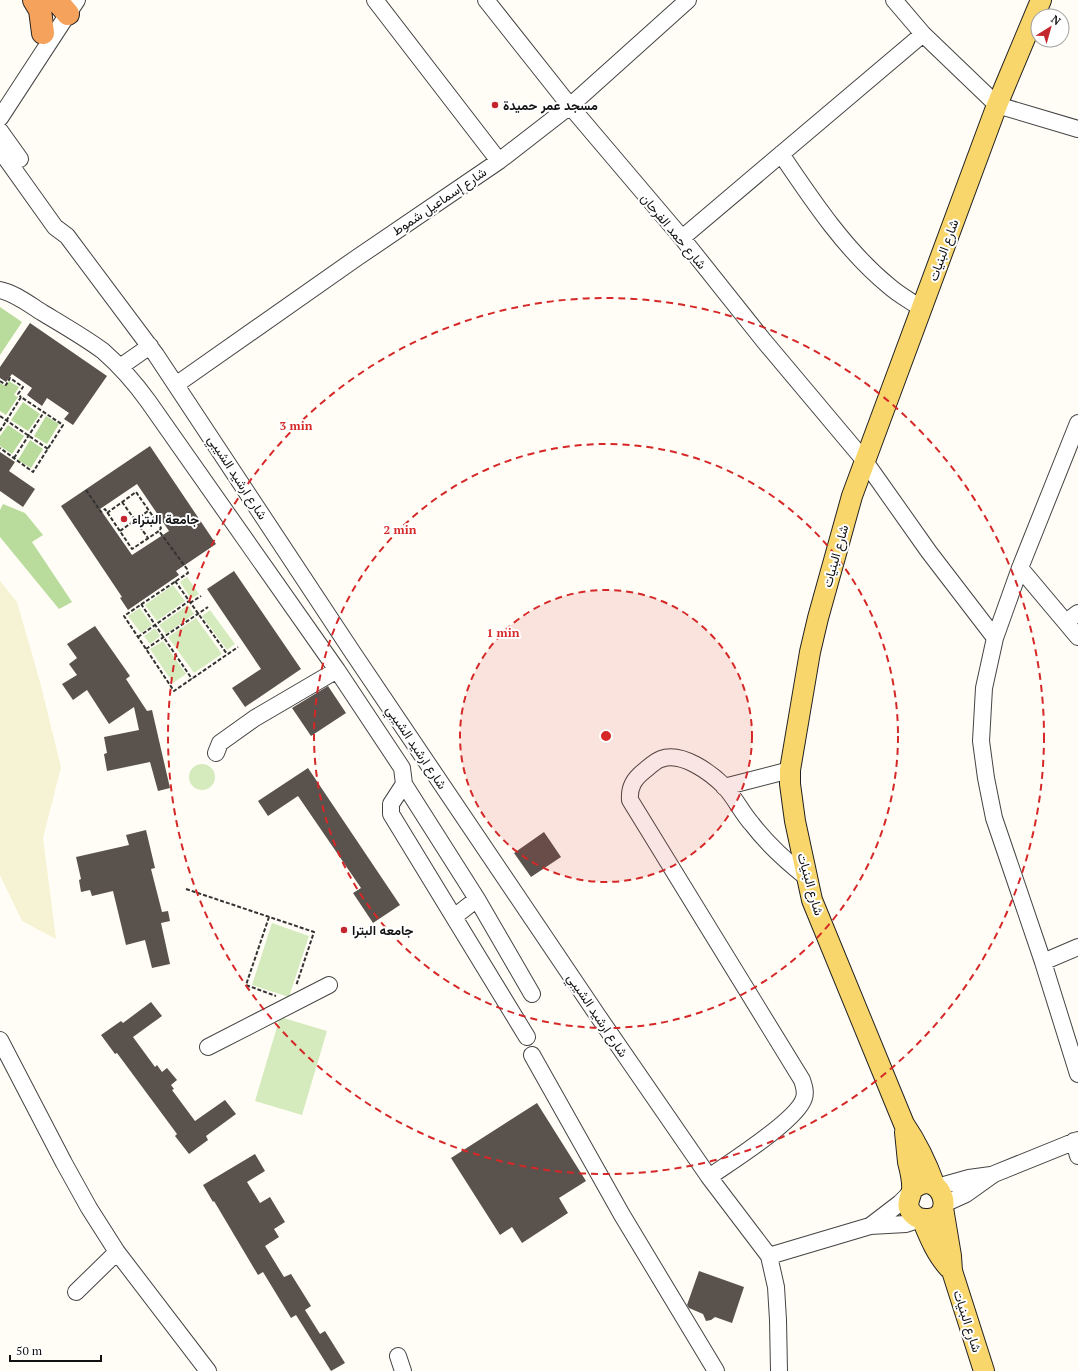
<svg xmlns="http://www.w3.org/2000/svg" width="1078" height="1371" viewBox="0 0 1078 1371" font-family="'PT Serif',Vazirmatn,serif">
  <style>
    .farmland { fill: #f6f3d4 }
    .green { fill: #d5ebbd }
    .forest { fill: #b9dc9c }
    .building { fill: #5a524d; fill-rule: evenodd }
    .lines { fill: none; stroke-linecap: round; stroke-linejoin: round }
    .minor-casing { stroke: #444; stroke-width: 18 }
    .major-casing { stroke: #222; stroke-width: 22 }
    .highway-casing { stroke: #222; stroke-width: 24 }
    .path { stroke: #333; stroke-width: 2; stroke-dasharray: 4 2; stroke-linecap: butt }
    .minor { stroke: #fff; stroke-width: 16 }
    .major { stroke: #f9d66b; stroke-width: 20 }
    .highway { stroke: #f5a25d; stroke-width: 22 }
    .ring { fill: none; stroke: #d62828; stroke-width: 2; stroke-dasharray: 7 5 }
    .poi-dot { fill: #c4262e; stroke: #fff; stroke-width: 1.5 }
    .labels { text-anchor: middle; stroke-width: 4; stroke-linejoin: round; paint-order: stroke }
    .poi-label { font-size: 13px; font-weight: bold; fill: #111; stroke: #fff; text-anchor: start }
    .street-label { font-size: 13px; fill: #111; stroke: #fff }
    .centre { fill: #d62828; stroke: #fff; stroke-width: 2 }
    .ring-label { font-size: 12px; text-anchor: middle; font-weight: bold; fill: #d62828; stroke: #fff; stroke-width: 4; stroke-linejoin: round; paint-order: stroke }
  </style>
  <rect width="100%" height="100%" fill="#fffdf5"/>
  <!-- farmland -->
  <path class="farmland" d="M0 581 17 602 40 682 61 767 43 838 56 939 22 921 0 875Z"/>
  <!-- green -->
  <path class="green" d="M187 577 199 594 191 599 180 582Z
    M173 585 185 601 157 621 145 605Z
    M188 605 194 614 166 634 159 625Z
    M140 608 152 625 141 633 128 616Z
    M210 610 235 644 227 650 202 616Z
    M196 618 222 654 194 673 168 637Z
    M155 628 160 636 150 644 144 636Z
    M163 641 186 674 173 683 150 649Z
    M189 777a13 13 0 1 1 26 0a13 13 0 1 1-26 0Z
    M272 923 309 936 289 997 252 985Z
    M280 1017 327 1031 302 1115 255 1101Z"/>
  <!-- forest -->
  <path class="forest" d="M0 307 22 322 0 355Z
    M9 381 19 387 14 395 18 397 6 415 0 411V383L6 386Z
    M23 402 40 414 28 431 11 420Z
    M46 416 59 424 47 444 34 436Z
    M8 425 24 436 12 454 0 446V436Z
    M30 440 43 449 31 468 18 460Z
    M3 504 25 513 43 535 32 542 72 602 59 609 0 537V510Z"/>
  <!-- building -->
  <path class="building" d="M30 323 107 376 73 425 64 419 69 413 47 398 42 406 27 395 32 388 12 374 6 382 0 378V367Z
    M150 446 216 544 176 571 179 575 128 610 120 598 122 597 61 506ZM137 484 169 531 132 555 100 509Z
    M0 452 15 462 9 471 35 489 23 507 0 491Z
    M234 571 301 669 245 707 232 688 261 669 207 589Z
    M95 626 130 676 126 679 147 711 152 710 170 788 158 791 150 762 107 771 104 754 107 753 104 737 139 730 134 707 109 724 87 690 73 700 62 684 77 675 69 664 77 658 67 644Z
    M328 686 346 713 311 736 292 708Z
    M308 768 400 905 373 923 353 893 361 888 298 796 268 816 258 801Z
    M146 830 155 868 151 869 162 912 168 911 170 921 161 923 170 964 152 968 145 940 126 945 113 891 92 896 90 890 81 892 79 880 81 879 76 857 129 845 126 835Z
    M544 832 561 857 531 877 514 853Z
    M151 1002 162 1016 133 1037 155 1067 157 1065 162 1072 167 1068 177 1080 171 1085 174 1089 172 1090 195 1121 225 1100 236 1114 206 1136 208 1140 189 1154 175 1136 177 1134 117 1053 115 1054 101 1035 121 1021 123 1023Z
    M537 1103 586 1181 559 1198 568 1213 522 1243 512 1227 500 1235 451 1158Z
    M255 1154 265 1171 247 1182 260 1203 270 1197 285 1222 274 1229 279 1237 265 1246 284 1277 291 1274 311 1306 305 1310 320 1334 325 1331 345 1363 331 1371 296 1315 291 1318 263 1272 258 1275 214 1201 213 1202 203 1185Z
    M699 1271 744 1287 732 1323 715 1317 711 1320 706 1321 703 1314 689 1308 687 1305Z"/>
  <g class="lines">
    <defs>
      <path id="minor" d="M375 0 499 161
        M486 0 570 106 682 238 764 341 864 460 929 552 995 638
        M894 0 923 34 997 105 1078 129
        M0 118 77 0
        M0 131 20 159
        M0 150 55 227 67 236 156 355 353 653 598 1016 709 1177 769 1256 776 1287 778 1320 779 1371
        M781 154C812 200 846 251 889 286 899 295 911 301 922 309
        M682 238 923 34
        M0 290C15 293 30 305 43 313 63 325 84 337 103 351 120 366 135 383 148 401L337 670 402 768 404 784 391 804V814L527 1037
        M120 367 150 346
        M177 384 358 257 499 161 570 106 688 0
        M1078 423 1020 568 995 638 984 688 981 741 986 778 994 818 1043 962 1078 1074
        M1020 568 1078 637
        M1066 622 1078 613
        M216 753 220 743 255 718 337 670
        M404 784 477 899 532 994
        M724 787 790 770
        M454 917 477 899
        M1043 962 1078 947
        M0 1040 64 1163 89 1208 117 1252 208 1371
        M208 1047 329 985
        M532 1055 622 1215 716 1371
        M1074 1141 1078 1156
        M709 1177C729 1163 798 1120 804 1098 806 1092 804 1086 802 1080L630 800C629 787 634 779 644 771 649 767 655 761 661 759 682 751 711 773 725 787 735 798 742 813 752 824 768 845 786 861 806 877
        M937 1187 969 1178 991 1175
        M944 1204 966 1194 994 1174 1078 1140
        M870 1226 900 1203 910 1193
        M769 1256 870 1226 906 1224 921 1219
        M76 1292 117 1252
        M398 1356 403 1371"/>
      <path id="major" d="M905 1132C906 1142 907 1152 908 1162 910 1170 913 1181 912 1190 910 1199 904 1206 914 1215 918 1219 923 1219 928 1219 958 1218 940 1165 912 1190
        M935 1186C927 1164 917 1143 904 1124L812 900 795 821 790 784V770L810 652 818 618 852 496 997 105 1041 0
        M943 1208 951 1256 952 1271 984 1371
        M922 1219C929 1236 936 1254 949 1268"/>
      <path id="highway" d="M34 0 40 10 43 33
        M56 0 68 14"/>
    </defs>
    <!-- minor casing -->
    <use href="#minor" class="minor-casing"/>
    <!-- major casing -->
    <use href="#major" class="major-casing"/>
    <!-- highway casing -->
    <use href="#highway" class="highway-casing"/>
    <!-- path -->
    <path class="path" d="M0 381 6 385 10 378 23 387 18 394 21 397
      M0 416 48 449
      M0 431 21 397 63 425 33 472 0 448
      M14 458 44 412
      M86 490 101 512 105 509 132 549 159 531 187 569 188 573 124 616 174 691 238 647
      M122 502 148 538
      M107 513 136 492 161 528 159 531
      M120 531 148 511
      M175 581 227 654
      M190 603 201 596
      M141 604 192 679
      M138 637 189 601
      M146 649 208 607
      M186 889 314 932 296 986
      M269 917 246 985 276 996"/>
    <!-- minor -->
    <use href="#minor" class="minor"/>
    <!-- major -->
    <use href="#major" class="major"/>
    <!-- highway -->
    <use href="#highway" class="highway"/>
  </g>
  <!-- distance rings -->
  <circle cx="606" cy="736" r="146" fill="#d62828" fill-opacity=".12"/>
  <g class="ring">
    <circle cx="606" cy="736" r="146"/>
    <circle cx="606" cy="736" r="292"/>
    <circle cx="606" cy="736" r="438"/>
  </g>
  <!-- markers -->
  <g class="poi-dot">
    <circle cx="495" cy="105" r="4"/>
    <circle cx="124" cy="519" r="4"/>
    <circle cx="344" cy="930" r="4"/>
  </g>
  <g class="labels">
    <!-- poi labels -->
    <g class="poi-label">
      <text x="503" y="110">مسجد عمر حميدة</text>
      <text x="132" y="524">جامعة البتراء</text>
      <text x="352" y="935">جامعه البترا</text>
    </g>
    <!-- street labels -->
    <g class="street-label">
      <text transform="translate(439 201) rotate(-34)" y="5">شارع إسماعيل شموط</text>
      <text transform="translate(674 231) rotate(50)" y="5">شارع حمد الفرحان</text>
      <text transform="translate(943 250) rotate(-70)" y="5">شارع البنيات</text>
      <text transform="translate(238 477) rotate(57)" y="5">شارع ارشيد الشيبي</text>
      <text transform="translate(835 556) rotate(-74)" y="5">شارع البنيات</text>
      <text transform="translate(417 747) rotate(56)" y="5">شارع ارشيد الشيبي</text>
      <text transform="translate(811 884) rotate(74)" y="5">شارع البنيات</text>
      <text transform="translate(598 1015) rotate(56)" y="5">شارع ارشيد الشيبي</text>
      <text transform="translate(968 1321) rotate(72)" y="5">شارع البنيات</text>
    </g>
  </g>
  <circle cx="606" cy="736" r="6" class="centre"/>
  <g class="ring-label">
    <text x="296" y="430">3 min</text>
    <text x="400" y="534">2 min</text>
    <text x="503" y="637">1 min</text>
  </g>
  <!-- north arrow -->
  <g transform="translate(1050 28) rotate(37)"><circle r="19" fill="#ffffff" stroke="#a0a0a0"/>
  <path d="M0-3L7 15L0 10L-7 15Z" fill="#c4262e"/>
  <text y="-6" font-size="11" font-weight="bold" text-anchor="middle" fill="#111111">N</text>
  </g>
  <!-- scale -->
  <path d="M10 1355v6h91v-6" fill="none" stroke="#111111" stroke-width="2"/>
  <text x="16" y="1355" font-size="12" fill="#111111" stroke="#ffffff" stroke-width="3" paint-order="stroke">50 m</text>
</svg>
